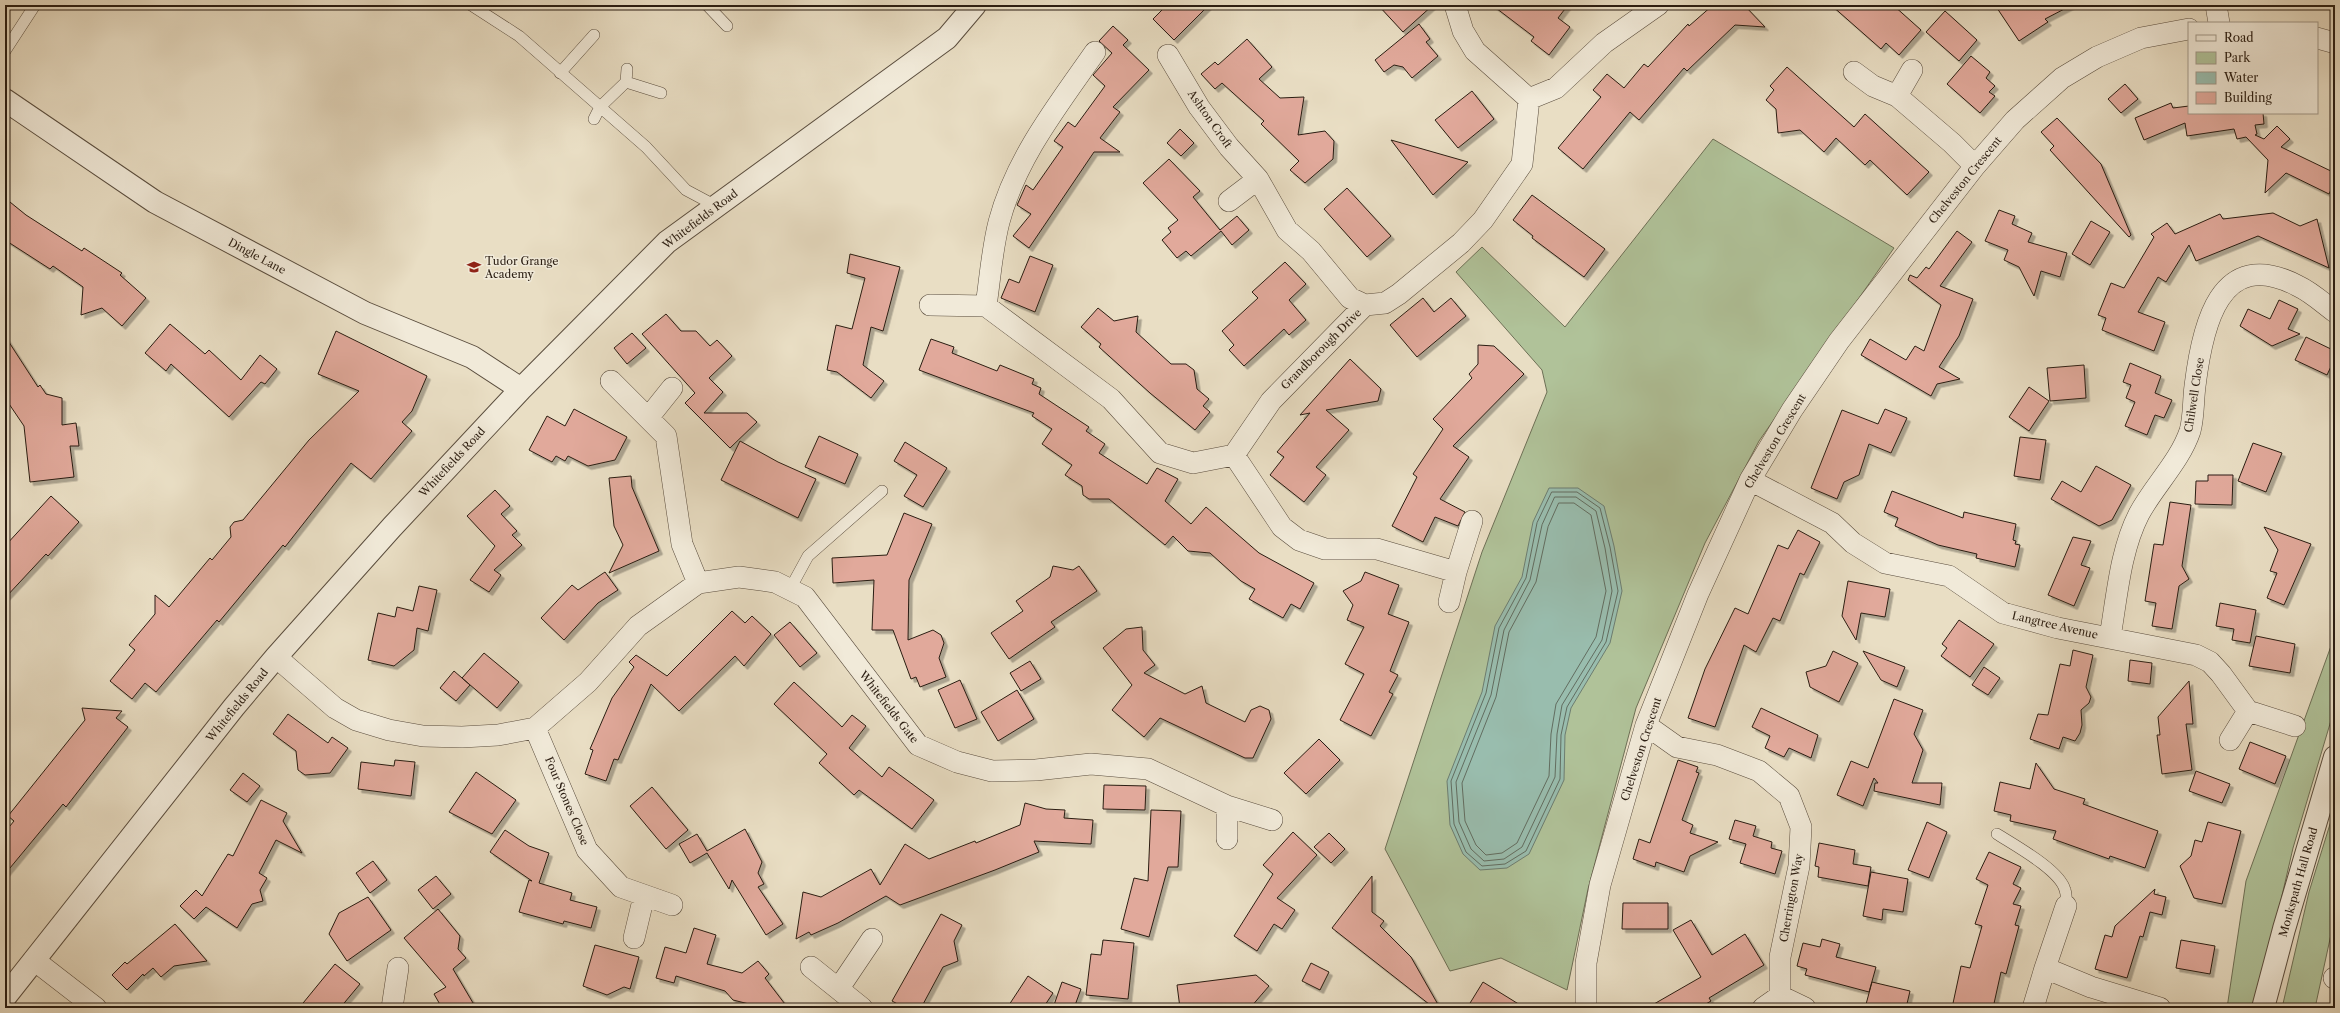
<svg xmlns="http://www.w3.org/2000/svg" width="2340" height="1013" viewBox="0 0 2340 1013" font-family="'Libre Caslon Text',serif">
  <style>
    .green { fill: #b0c299; stroke: #6d7056 }
    .water { fill: #99bdae; stroke: #6d7d70 }
    .lines { fill: none; stroke-linecap: round; stroke-linejoin: round }
    .shore { stroke: #626d60; stroke-width: 1 }
    .building { fill: #e1a99b; stroke: #2a1d12; filter: url(#shadow) }
    .service-casing { stroke: #5a4d3e; stroke-width: 12 }
    .minor-casing { stroke: #5a4d3e; stroke-width: 22 }
    .tertiary-casing { stroke: #5a4d3e; stroke-width: 24 }
    .service { stroke: #f1ead9; stroke-width: 11 }
    .minor { stroke: #f1ead9; stroke-width: 21 }
    .tertiary { stroke: #f1ead9; stroke-width: 22 }
    .labels { text-anchor: middle; stroke-width: 3; stroke-linejoin: round; paint-order: stroke }
    .street-label { font-size: 11px; fill: #2a1d12; stroke: #f1ead9 }
    .poi-label { font-size: 11px; fill: #2a1d12; stroke: #f1ead9; text-anchor: start }
  </style>
  <defs>
    <filter id="shadow"><feDropShadow dx="3.5" dy="3.5" stdDeviation="0" flood-color="#0004"/></filter>
  </defs>
  <rect width="100%" height="100%" fill="#e9dec4"/>
  <filter id="stains"><feTurbulence type="fractalNoise" baseFrequency=".005" numOctaves="4"/><feColorMatrix values="0 0 0 0 .2 0 0 0 0 .09 0 0 0 0 .02 0 0 0 .5 -.17"/></filter>
  <radialGradient id="worn" r=".72"><stop offset=".6" stop-color="#630" stop-opacity="0"/><stop offset="1" stop-color="#630" stop-opacity=".3"/></radialGradient>
  <!-- green -->
  <path class="green" d="M1713 139 1894 248 1759 441 1705 543 1636 708 1588 889 1567 990 1501 958 1450 971 1385 849 1482 552 1547 392 1542 370 1456 272 1482 247 1565 327Z
    M2335 635V707L2293 848 2256 1008H2227L2246 881Z
    M2335 808V916L2315 1008H2282L2309 892Z"/>
  <!-- water -->
  <path class="water" d="M1549 488H1578L1604 506 1614 546 1622 591 1610 643 1571 708 1565 735 1564 780 1529 854 1507 868 1480 870 1463 854 1450 825 1447 781 1482 692 1495 626 1522 577 1533 522Z"/>
  <g class="lines">
    <!-- shore -->
    <path class="shore" d="M1552 492H1577L1600 508 1610 547 1618 591 1606 642 1567 707 1561 735 1560 779 1526 851 1505 864 1482 866 1466 852 1454 824 1451 781 1486 693 1499 628 1526 578 1537 523Z
      M1555 497H1576L1596 511 1605 548 1612 591 1602 640 1562 705 1557 734 1555 777 1522 847 1504 859 1484 861 1471 849 1459 822 1456 782 1491 695 1504 630 1530 580 1542 525Z
      M1559 503H1574L1591 515 1606 591 1596 637 1556 704 1551 734 1549 776 1517 843 1502 853 1486 855 1476 845 1465 821 1462 783 1496 697 1509 632 1536 582 1548 527Z"/>
  </g>
  <!-- building -->
  <path class="building" d="M1167 5H1209L1174 40 1153 19Z
    M1378 5H1433L1403 32Z
    M1492 5H1568L1558 18 1570 27 1549 55 1531 41 1534 37Z
    M1713 5H1744L1765 27 1735 25 1687 71 1684 68 1639 120 1630 112 1583 169 1558 148 1601 97 1593 90 1607 74 1624 88 1644 64 1648 67 1688 24 1689 26Z
    M1831 5H1893L1921 30 1899 55 1886 43 1881 49Z
    M1995 5H2072L2045 19 2048 22 2019 41Z
    M1945 11 1977 40 1959 61 1926 32Z
    M1419 24 1430 39 1426 42 1438 56 1412 78 1403 67 1394 65 1384 72 1375 60Z
    M1113 26 1128 40 1123 45 1149 70 1113 107 1120 112 1100 138 1120 152H1094L1029 248 1013 236 1031 214 1017 205 1018 203 1026 185 1033 190 1063 147 1054 141 1068 122 1075 127 1105 86 1093 75 1112 53 1099 41Z
    M1247 39 1272 67 1259 79 1280 98 1304 97 1298 135 1325 131 1334 141 1333 159 1305 183 1290 170 1299 161 1261 124 1264 121 1222 83 1215 89 1201 74 1215 62 1218 65Z
    M1971 56 1990 72 1986 78 1995 86 1989 92 1995 96 1980 113 1947 84Z
    M1787 67 1854 127 1865 114 1929 172 1907 195 1870 160 1865 165 1836 138 1824 152 1800 130 1778 133 1776 109 1766 100 1774 90 1770 86Z
    M2125 84 2138 99 2121 113 2108 99Z
    M1472 91 1494 119 1458 148 1435 120Z
    M2171 103 2173 108 2189 106V113H2263L2264 124 2255 125 2257 134 2255 135 2264 139 2277 126 2290 139 2281 147 2335 173V181L2329 194 2286 173 2265 193 2268 160 2246 137 2237 139 2234 129 2187 136 2185 123 2144 140 2135 118Z
    M2057 118 2101 164 2131 235 2129 237 2050 150 2054 146 2041 132Z
    M1180 129 1194 143 1181 156 1167 143Z
    M1391 140 1468 162 1433 195Z
    M1169 159 1200 191 1193 197 1220 230 1237 216 1249 230 1232 245 1221 231 1191 256 1186 251 1177 258 1162 240 1171 232 1168 228 1178 220 1143 183Z
    M1347 188 1391 236 1367 257 1324 209Z
    M1532 195 1605 249 1584 277 1532 238 1533 236 1513 220Z
    M5 198 26 215 82 251 84 248 122 273 120 275 146 298 122 326 102 308 81 315 83 287 53 266 50 269 5 240Z
    M1999 210 2015 216 2012 224 2032 233 2028 242 2067 253 2060 277 2041 271 2034 296 2019 267 2004 260 2008 250 1985 241Z
    M2273 213 2300 226 2317 219 2329 268 2258 236 2196 261 2189 245 2166 282 2158 277 2138 312 2165 322 2154 351 2102 330 2106 318 2098 315 2111 283 2124 288 2154 237 2151 234 2167 223 2175 234 2220 214 2223 219Z
    M2091 221 2110 232 2090 265 2072 254Z
    M1957 231 1972 242 1940 286 1973 299 1959 336 1939 367 1960 379 1937 384 1931 396 1861 355 1870 339 1906 360 1915 346 1924 351 1941 305 1908 280 1910 275 1917 278 1926 267 1929 269Z
    M850 254 900 267 883 331 871 327 863 365 884 381 871 398 837 372 827 370 836 325 852 329 865 278 847 273Z
    M1030 256 1053 265 1035 312 1001 298 1009 279 1019 283Z
    M1285 262 1306 284 1289 300 1306 320 1289 335 1284 329 1244 366 1229 350 1234 345 1222 331 1258 298 1252 292Z
    M1423 298 1434 312 1451 298 1466 316 1417 357 1390 325Z
    M2279 300 2298 309 2288 329 2300 334 2272 346 2240 326 2248 309 2270 319Z
    M1098 308 1114 321 1138 316 1136 332 1171 364H1186L1194 370 1197 389 1209 399 1203 406 1210 412 1195 430 1150 393 1099 347 1101 344 1081 327Z
    M666 314 681 331H696L710 346 717 340 732 356 709 378 723 392 704 413H747L757 422 730 448 685 403 695 393 642 334Z
    M170 324 205 354 209 350 241 380 260 355 277 369 265 384 261 382 229 417 171 364 166 371 145 353Z
    M336 331 427 376 412 411 402 422 412 431 371 479 351 463 285 547 283 545 219 622 217 620 156 692 145 683 132 699 110 681 135 650 129 645 155 614V595L169 607 210 558 212 560 231 537 230 527 234 522 243 520 309 440 359 391 318 374Z
    M632 333 646 348 627 364 614 348Z
    M5 336 38 387 40 385 46 394 62 398V425L76 423 79 446H70L74 477 30 482 24 426 5 398Z
    M2306 337 2335 351V358L2327 375 2295 360Z
    M931 339 954 347 952 353 997 371 1000 365 1034 379 1032 384 1041 388 1039 394 1089 427 1086 431 1105 444 1099 453 1147 484 1157 468 1178 479 1165 501 1191 524 1206 507 1259 553 1314 583 1300 609 1291 604 1283 618 1249 599 1255 589 1241 581 1210 553 1188 551 1173 536 1165 545 1109 499H1089L1083 495 1082 486 1065 475 1072 465 1042 444 1052 429 1032 416 1034 413 919 370Z
    M1478 345 1494 346 1524 374 1453 446 1469 457 1440 499 1465 512 1458 526 1435 517 1423 542 1392 526 1417 477 1413 474 1443 429 1433 419 1472 378 1469 374 1478 364Z
    M1350 359 1381 389 1378 401 1326 410 1349 430 1316 467 1326 475 1304 502 1270 475 1284 457 1277 452 1310 413 1300 415Z
    M2130 363 2161 376 2155 393 2172 400 2164 418 2155 415 2147 435 2125 426 2135 402 2126 398 2131 385 2123 382Z
    M2084 365 2086 398 2050 401 2047 368Z
    M2029 387 2049 401 2029 431 2009 417Z
    M574 409 627 437 615 460 588 466 568 456 565 461 556 456 552 462 529 450 547 416 565 426Z
    M1885 409 1907 418 1891 453 1869 444 1859 475 1844 482 1837 499 1811 488 1842 410 1878 424Z
    M819 436 858 454 845 484 805 467Z
    M2020 437 2046 440 2040 480 2014 476Z
    M740 441 778 462 816 479 798 518 721 480Z
    M905 442 947 468 923 507 904 496 917 475 894 461Z
    M2253 443 2282 453 2266 492 2238 481Z
    M2096 466 2131 485 2112 520 2099 526 2051 499 2062 481 2081 492Z
    M2208 475H2233L2232 505 2195 504 2196 481H2208Z
    M631 476 632 487 659 551 609 573 623 545 614 526 609 478Z
    M495 490 510 506 501 514 517 531 512 535 522 545 494 570 501 575 489 592 470 580 495 546 467 516Z
    M1892 491 1963 518 1964 512 2016 524 2013 540 2016 541 2015 544 2020 545 2015 567 1976 558 1977 554 1938 545 1895 526 1898 518 1884 512Z
    M51 496 79 522 48 556 46 554 5 598V546Z
    M2170 502 2191 505 2182 566 2189 579 2179 586 2172 629 2152 626 2156 603 2145 601 2154 544 2163 545Z
    M904 513 932 524 909 580 908 640 933 630 941 635 944 643 939 658 946 677 920 687 916 677 911 679 893 630H872L874 580 833 583 832 558 887 555Z
    M2264 527 2311 544 2284 605 2267 598 2277 573 2270 571 2278 550Z
    M1798 530 1820 542 1804 575 1800 573 1780 621 1773 618 1756 652 1744 645 1715 727 1688 718 1705 669 1735 608 1748 614 1778 545 1788 549Z
    M2073 537 2091 541 2081 565 2090 568 2074 606 2048 595Z
    M1053 566 1073 570 1079 566 1097 591 1051 622 1055 627 1009 659 991 633 1023 611 1016 601 1050 577Z
    M605 572 618 590 598 603 564 640 541 618 572 585 578 590Z
    M1365 572 1399 585 1388 614 1409 622 1390 671 1398 675 1389 692 1393 694 1371 736 1340 720 1364 674 1345 664 1364 627 1347 620 1353 605 1343 591 1361 581Z
    M1848 581 1890 589 1885 617 1861 613 1856 640 1842 616Z
    M419 586 437 590 428 631 417 628 414 650 394 666 368 660 378 613 395 617 397 607 413 611Z
    M2220 603 2256 610 2250 643 2232 640 2234 629 2216 626Z
    M732 611 745 623 752 616 771 634 744 666 735 656 679 711 651 684 618 760 614 759 606 781 585 774 593 750 590 749 612 698 634 667 629 662 636 655 667 676Z
    M1959 620 1994 644 1970 677 1941 656 1947 648 1942 644Z
    M790 622 817 653 800 667 774 635Z
    M1142 627 1143 650 1155 665 1144 673 1185 694 1202 686 1206 703 1245 722 1251 710 1260 706 1269 710 1271 719 1253 758H1245L1160 718 1144 737 1112 710 1132 685 1103 648 1126 629Z
    M2256 636 2295 644 2290 673 2249 666Z
    M2073 650 2093 655 2086 687 2091 697 2089 703 2081 710 2082 725 2080 733 2075 741 2063 737 2059 749 2030 739 2038 714 2048 715 2060 664 2070 666Z
    M1833 651 1858 663 1839 702 1810 687 1806 672 1826 666Z
    M1863 651 1905 667 1897 687 1881 680Z
    M484 653 519 682 497 708 462 678Z
    M2130 660 2152 663 2150 684 2128 681Z
    M1030 661 1041 679 1021 691 1010 673Z
    M1984 667 2000 678 1988 695 1972 685Z
    M454 671 470 685 456 701 440 688Z
    M960 680 977 719 955 728 938 690Z
    M2189 681 2193 724H2186L2192 770 2162 774 2157 735H2160L2158 717Z
    M794 682 842 727 852 715 866 726 849 748 882 777 889 767 934 800 912 829 859 790 854 795 819 763 827 754 774 704Z
    M1017 690 1034 719 998 741 981 712Z
    M1894 699 1923 710 1914 734 1923 750 1912 783H1942L1940 805 1874 791 1875 783H1878L1874 778 1863 806 1837 795 1851 761 1868 768Z
    M82 708 122 711 116 718 128 727 66 807 63 804 5 874V832L14 821 8 816 85 720Z
    M1761 708 1818 735 1811 758 1789 748 1784 757 1765 748 1770 736 1752 727Z
    M288 714 328 743 332 737 348 748 330 773 305 775 298 770 296 751 273 734Z
    M1319 739 1340 760 1306 794 1284 773Z
    M2250 742 2286 756 2275 784 2239 769Z
    M395 760 415 762 411 796 358 789 361 762 394 766Z
    M1678 760 1698 767 1696 772 1699 773 1682 820 1693 825 1690 833 1718 842 1690 856 1684 872 1656 862 1655 867 1633 859 1639 839 1650 843Z
    M2036 763 2054 789 2085 799 2083 804 2158 831 2145 868 2110 856 2109 859 2053 839 2056 831 2010 821 2011 815 1994 811 2000 782 2030 789Z
    M2196 771 2230 784 2222 803 2189 791Z
    M476 772 516 800 492 834 449 812Z
    M243 773 260 786 247 802 230 790Z
    M1104 785 1146 786 1145 810 1103 809Z
    M652 787 688 830 666 849 630 806Z
    M261 800 287 813 283 821 302 853 276 840 259 873 267 878 260 890 263 901 252 904 237 928 206 907 194 919 180 906 196 890 202 896 228 854 233 856Z
    M1025 803 1046 809 1065 810 1064 818 1093 820 1091 844 1034 841 1039 852 995 870 900 905 886 896 838 923 811 935 809 932 796 939 803 892 821 897 871 869 880 885 905 844 929 859 975 841 976 843 1020 825Z
    M1151 810 1181 811 1178 867H1168L1149 937 1121 929 1134 878 1148 881Z
    M1735 820 1756 826 1753 836 1772 842 1771 848 1782 851 1775 874 1740 863 1746 844 1729 839Z
    M1927 822 1947 832 1929 878 1908 870Z
    M2208 822 2241 831 2222 904 2194 898 2180 866 2191 856 2195 840 2202 842Z
    M745 829 762 862 758 873 764 884 758 887 783 924 766 935 732 880 729 889 707 853 690 863 679 844 697 834 707 851Z
    M505 830 529 846 549 853 539 883 572 893 570 900 597 907 591 928 564 921 563 924 519 912 529 880 532 881 490 852Z
    M1293 832 1317 855 1277 898 1295 910 1282 929 1274 924 1257 951 1234 936 1273 874 1263 865Z
    M1329 833 1345 849 1331 863 1314 847Z
    M1819 843 1855 850 1853 864 1871 867 1868 886 1818 877 1819 867 1815 866Z
    M1989 852 2021 867 2013 884 2021 888 2013 904 2021 906 2015 925 2019 926 2006 974 2001 972 1993 1008H1952L1961 966 1970 968 1982 926 1975 924 1988 885 1976 879Z
    M373 861 387 880 370 893 356 873Z
    M1871 872 1908 879 1903 912 1883 909 1882 920 1863 916Z
    M436 876 451 894 433 909 418 890Z
    M1372 876V912L1384 921 1380 926 1411 957 1440 1008H1434L1332 928Z
    M2155 889 2154 894 2166 897 2162 915 2150 912 2143 937 2140 936 2127 978 2095 969 2105 935 2112 937 2115 926Z
    M368 897 391 930 347 961 329 934 339 913Z
    M1623 903H1668V929H1622Z
    M438 909 460 936 458 949 466 958 453 969 476 1008H442L434 994 446 987 404 938Z
    M941 914 962 925 954 941 958 961 943 967 921 1008H905L892 1001Z
    M1691 920 1712 955 1745 934 1764 965 1709 998 1711 1001 1699 1008H1647L1701 977 1673 930Z
    M175 924 207 961 174 966 161 977 153 968 144 976 143 974 127 990 112 975 125 962 127 964Z
    M694 928 716 935 707 964 742 973 758 961 769 974 765 978 788 1008H752L749 1004 733 1000 725 991 676 976 674 983 656 978 665 947 686 953Z
    M1822 939 1840 944 1836 957 1876 967 1869 992 1805 975 1807 969 1797 966 1803 943 1820 947Z
    M1103 940 1134 943 1128 999 1086 995 1091 954 1101 955Z
    M2181 940 2215 946 2210 974 2176 968Z
    M595 945 639 957 630 989 624 987 607 995 583 986Z
    M1311 963 1329 972 1320 990 1302 981Z
    M335 964 360 984 340 1008H299Z
    M1256 975 1269 986 1250 1008H1180L1177 985Z
    M1028 976 1053 993 1043 1008H1007Z
    M1062 982 1081 989 1074 1008H1064L1054 1005Z
    M1483 982 1525 1008H1467Z
    M1872 982 1910 991 1906 1008H1865Z"/>
  <g class="lines">
    <defs>
      <path id="service" d="M471 5 519 36 646 147 686 190 716 206
        M707 5 727 26
        M5 51 35 5
        M560 73 594 35
        M626 82 661 93
        M594 119 600 107 626 82 627 69
        M790 589 808 556 882 491
        M1997 834C2014 845 2060 870 2065 890 2067 895 2066 901 2066 906"/>
      <path id="minor" d="M2216 5 2219 23
        M2317 38 2335 43
        M1095 52C1058 105 1016 158 999 222 992 249 990 279 986 306L1111 399 1160 453 1193 463 1234 455 1271 401 1365 305 1385 303 1399 294 1461 243 1483 220 1522 164 1529 99 1475 51 1463 31 1455 5
        M1168 55 1199 107 1229 147 1258 179 1287 230 1311 251 1350 298 1365 305
        M1854 72 1873 86 1897 96 1952 143 1975 166
        M1897 96 1912 70
        M1529 99 1556 88 1604 43 1658 5
        M1229 201 1258 179
        M930 305 986 306
        M611 381 666 436 682 544 698 583
        M648 418 672 388
        M1234 455 1282 527 1299 540 1325 549H1377L1456 572 1472 521
        M1750 480 1832 523 1853 543 1885 563 1949 576 2003 613 2058 628 2196 655 2210 662 2221 674 2248 711 2295 726
        M1449 602 1456 572
        M2110 637C2117 597 2120 551 2139 514 2154 486 2180 461 2190 431 2194 417 2193 401 2195 386 2202 328 2219 244 2298 286 2311 292 2323 303 2335 312
        M276 657 335 708 356 720 389 730 423 736 462 737 498 735 535 728 588 682 638 626 698 583 739 577 775 582 805 597 918 745 957 762 992 771 1036 770 1091 764 1148 769 1227 806 1272 820
        M1646 725 1677 747 1717 755 1759 771 1789 796 1801 827 1799 866 1780 957V996L1805 1008
        M535 728 587 850 621 887 672 905
        M2230 740 2248 711
        M1227 806V839
        M634 938 644 896
        M34 960 96 1008
        M811 967 862 1008
        M2045 968 2066 906
        M2334 978H2335
        M839 988 872 939
        M392 1008 398 968
        M1586 1008V963L1600 885 1646 725 1698 594 1750 480 1792 410 1839 341 1975 166 2015 120 2062 78 2097 57 2141 38 2189 29
        M1763 1008 1780 996
        M2033 1008 2045 968 2091 987 2160 1008"/>
      <path id="tertiary" d="M5 100 155 202 365 313 472 357 521 389
        M5 997 234 707 276 657 392 527 521 389 667 242 947 38 975 5
        M2263 1008 2284 929 2335 757"/>
    </defs>
    <!-- service casing -->
    <use href="#service" class="service-casing"/>
    <!-- minor casing -->
    <use href="#minor" class="minor-casing"/>
    <!-- tertiary casing -->
    <use href="#tertiary" class="tertiary-casing"/>
    <!-- service -->
    <use href="#service" class="service"/>
    <!-- minor -->
    <use href="#minor" class="minor"/>
    <!-- tertiary -->
    <use href="#tertiary" class="tertiary"/>
  </g>
  <!-- icons -->
  <defs>
    <symbol id="school-bare" viewBox="-9 -9 18 18"><path d="M0-5L7-2L0 1L-7-2ZM-4 1L0 2.5L4 1V4Q0 6-4 4Z" fill="#8f2418" stroke="#f1ead9" stroke-width="2.5" paint-order="stroke"/></symbol>
  </defs>
  <g fill-rule="evenodd">
    <use href="#school-bare" x="464" y="257" width="20" height="20"/>
  </g>
  <g class="labels">
    <!-- street labels -->
    <g class="street-label">
      <text transform="translate(1210 119) rotate(55)" y="4">Ashton Croft</text>
      <text transform="translate(1965 180) rotate(-51)" y="4">Chelveston Crescent</text>
      <text transform="translate(700 219) rotate(-37)" y="4">Whitefields Road</text>
      <text transform="translate(257 256) rotate(28)" y="4">Dingle Lane</text>
      <text transform="translate(1321 349) rotate(-45)" y="4">Grandborough Drive</text>
      <text transform="translate(2194 395) rotate(-81)" y="4">Chilwell Close</text>
      <text transform="translate(1775 441) rotate(-59)" y="4">Chelveston Crescent</text>
      <text transform="translate(452 462) rotate(-47)" y="4">Whitefields Road</text>
      <text transform="translate(2055 625) rotate(13)" y="4">Langtree Avenue</text>
      <text transform="translate(237 705) rotate(-51)" y="4">Whitefields Road</text>
      <text transform="translate(889 707) rotate(52)" y="4">Whitefields Gate</text>
      <text transform="translate(1641 749) rotate(-72)" y="4">Chelveston Crescent</text>
      <text transform="translate(567 801) rotate(67)" y="4">Four Stones Close</text>
      <text transform="translate(2298 882) rotate(-74)" y="4">Monkspath Hall Road</text>
      <text transform="translate(1791 898) rotate(-80)" y="4">Cherrington Way</text>
    </g>
    <!-- poi labels -->
    <g class="poi-label">
      <text x="485" y="265">Tudor Grange<tspan x="485" dy="13">Academy</tspan></text>
    </g>
  </g>
  <!-- margin -->
  <rect width="2340" height="1013" fill="none" stroke="#e9dec4" stroke-width="20"/>
  <rect x="6" y="6" width="2328" height="1001" fill="none" stroke="#2a1d12" stroke-width="2"/>
  <rect x="10" y="10" width="2320" height="993" fill="none" stroke="#2a1d12"/>
  <!-- legend -->
  <rect x="2188" y="22" width="130" height="92" fill="#f1ead9" stroke="#a19889"/>
  <rect x="2196" y="35" width="20" height="6" fill="#f1ead9" stroke="#a19889"/>
  <text x="2224" y="42" font-size="12" fill="#2a1d12">Road</text>
  <rect x="2196" y="52" width="20" height="12" fill="#b0c299" stroke="#a19889"/>
  <text x="2224" y="62" font-size="12" fill="#2a1d12">Park</text>
  <rect x="2196" y="72" width="20" height="12" fill="#99bdae" stroke="#a19889"/>
  <text x="2224" y="82" font-size="12" fill="#2a1d12">Water</text>
  <rect x="2196" y="92" width="20" height="12" fill="#e1a99b" stroke="#a19889"/>
  <text x="2224" y="102" font-size="12" fill="#2a1d12">Building</text>
  <rect width="100%" height="100%" filter="url(#stains)"/>
  <rect width="100%" height="100%" fill="url(#worn)"/>
</svg>
